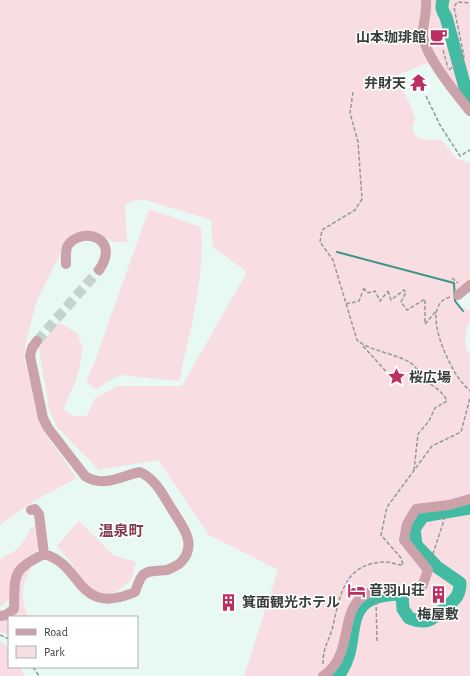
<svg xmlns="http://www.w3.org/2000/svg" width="470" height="676" viewBox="0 0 470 676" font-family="'Alegreya Sans','Noto Sans JP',sans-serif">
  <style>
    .green { fill: #f8dde2 }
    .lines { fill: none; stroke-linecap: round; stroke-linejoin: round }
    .stream { stroke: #3e9684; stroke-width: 2 }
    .river { stroke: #41bca3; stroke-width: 13 }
    .minor-tunnel { stroke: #c5d3ce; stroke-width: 10; stroke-dasharray: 10 5; stroke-linecap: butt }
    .path { stroke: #909b98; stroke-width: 1.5; stroke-dasharray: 4 2; stroke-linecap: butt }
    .minor { stroke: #cba1aa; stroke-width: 10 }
    .labels { text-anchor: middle; stroke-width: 3; stroke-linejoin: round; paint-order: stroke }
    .poi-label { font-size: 14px; font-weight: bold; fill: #383e3c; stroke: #fff; text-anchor: start }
    .neighbourhood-label { font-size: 15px; font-weight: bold; fill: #843c50; stroke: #fff }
  </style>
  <rect width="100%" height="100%" fill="#e8f8f3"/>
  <!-- green -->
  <path class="green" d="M0 0H470V80L468 75 452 94 430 62 395 76 410 104 415 119 412 128 416 137 427 140H442L457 159 470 163V283L459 296 458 305 470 311V323H468C466 334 462 346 470 355V676H244L278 570 209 535 158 460 99 470 57 427 49 409 39 348 58 322 77 333 83 349 79 368 75 383 63 409 73 416H87L95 398 118 386H182L247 272 213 247 211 220 142 199 125 204 127 242H113L99 233H81L65 244 37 300 26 342 24 358 42 429 77 478 32 502 0 525Z
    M149 209 201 227C205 279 190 331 179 381L120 375 96 389 86 382 95 361Z
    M79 521 113 555 136 562 131 580 115 593 97 594 86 585 69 560 57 546Z
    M37 525 40 546C33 556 18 561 15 570 10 582 14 602 0 606V560C5 555 8 555 13 552 21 548 27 536 31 528Z
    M28 565 31 569C20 583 21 601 28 617H9V635L0 632V620L10 616 17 578Z
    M0 641 9 647V667H19L25 676H0Z"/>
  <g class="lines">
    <!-- stream -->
    <path class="stream" d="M337 252 454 283 455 301 463 311"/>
    <!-- river -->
    <path class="river" d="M443 0C441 7 442 11 446 17L466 91 470 97
      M338 676C366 641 333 594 402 594L403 609 409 618C427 625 432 620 445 608 454 600 460 597 460 583L437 567 416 545 414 529 423 516 470 508"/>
    <!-- minor-tunnel -->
    <path class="minor-tunnel" d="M37 341 99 270"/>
    <!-- path -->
    <path class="path" d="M443 50 448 68
      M460 52 464 56
      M449 70 464 57 454 7 457 2 470 3
      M353 92 350 113 358 142 362 199 355 210 322 230 320 242 333 260 357 340C369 351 395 353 411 363 418 368 421 377 427 382 435 387 444 393 447 401L435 408 429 421 418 434 414 470
      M426 96 440 125 460 156 470 150
      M452 278 458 283
      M364 288 367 293 375 291 380 301 388 291
      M388 291 391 300 404 290 406 292 401 302 407 310 425 299V324
      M450 297C420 305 446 358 456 374 460 381 465 386 470 391
      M346 304 359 301 364 288
      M425 324 437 310
      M363 346 392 378 397 379
      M431 560 446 514
      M376 601 377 641
      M0 635 9 639
      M323 664C323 646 329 642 333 626 340 594 345 563 385 562 391 562 397 565 403 565L401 558 381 535 387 507 432 446 461 432 470 398
      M33 667 39 676"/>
    <!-- minor -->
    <path class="minor" d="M426 0C427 10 424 21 423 31 420 51 457 95 470 111
      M66 264C66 258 65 250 68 245 84 225 121 239 99 270
      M458 295 470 285
      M31 510 35 509 39 514 44 554
      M0 616 6 615 14 609C15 575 11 570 44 554 84 565 76 617 135 592 137 587 139 579 143 575 148 570 159 571 167 570 172 568 179 565 182 561 197 544 183 527 173 511 164 497 156 479 140 472 120 476 104 488 85 476L48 428 43 418 30 356 32 348 37 341
      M323 676C366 649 320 575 415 592L422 587 428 570 404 540 407 524 416 509 449 505 470 499"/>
  </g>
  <!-- icons -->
  <defs>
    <symbol id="cafe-bare" viewBox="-9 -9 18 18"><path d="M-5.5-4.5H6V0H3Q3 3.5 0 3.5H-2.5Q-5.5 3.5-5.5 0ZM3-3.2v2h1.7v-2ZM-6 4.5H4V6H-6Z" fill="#bc2f62" stroke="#fff" stroke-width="2.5" paint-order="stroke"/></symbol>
    <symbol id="temple-bare" viewBox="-9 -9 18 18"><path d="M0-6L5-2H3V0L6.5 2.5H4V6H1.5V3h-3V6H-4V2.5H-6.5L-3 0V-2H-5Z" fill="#bc2f62" stroke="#fff" stroke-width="2.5" paint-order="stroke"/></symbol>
    <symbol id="sight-bare" viewBox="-9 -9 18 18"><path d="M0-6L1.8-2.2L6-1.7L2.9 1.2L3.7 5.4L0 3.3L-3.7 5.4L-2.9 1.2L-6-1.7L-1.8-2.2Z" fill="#bc2f62" stroke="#fff" stroke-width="2.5" paint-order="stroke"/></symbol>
    <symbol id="hotel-bare" viewBox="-9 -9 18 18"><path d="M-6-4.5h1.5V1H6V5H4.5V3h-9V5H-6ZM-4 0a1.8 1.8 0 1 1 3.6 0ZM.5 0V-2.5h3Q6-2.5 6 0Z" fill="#bc2f62" stroke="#fff" stroke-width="2.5" paint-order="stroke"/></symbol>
    <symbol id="building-bare" viewBox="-9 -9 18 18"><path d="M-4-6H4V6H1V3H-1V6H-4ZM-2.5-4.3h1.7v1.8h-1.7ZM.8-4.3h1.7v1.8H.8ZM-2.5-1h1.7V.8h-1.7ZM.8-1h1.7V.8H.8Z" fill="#bc2f62" stroke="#fff" stroke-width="2.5" paint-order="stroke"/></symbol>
  </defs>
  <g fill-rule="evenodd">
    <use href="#cafe-bare" x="426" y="24" width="25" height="25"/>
    <use href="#temple-bare" x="406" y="70" width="25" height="25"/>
    <use href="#sight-bare" x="384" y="364" width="25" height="25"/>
    <use href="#hotel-bare" x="344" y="578" width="25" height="25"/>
    <use href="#building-bare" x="426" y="582" width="25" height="25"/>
    <use href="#building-bare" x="216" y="590" width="25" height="25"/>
  </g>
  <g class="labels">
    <!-- poi labels -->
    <g class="poi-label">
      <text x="426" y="42" text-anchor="end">山本珈琲館</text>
      <text x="406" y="88" text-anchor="end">弁財天</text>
      <text x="409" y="382">桜広場</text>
      <text x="369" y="595">音羽山荘</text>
      <text x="242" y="607">箕面観光ホテル</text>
      <text x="438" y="619" text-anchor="middle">梅屋敷</text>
    </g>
    <!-- neighbourhood labels -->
    <g class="neighbourhood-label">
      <text x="121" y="536">温泉町</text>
    </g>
  </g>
  <!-- legend -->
  <rect x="8" y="616" width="130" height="52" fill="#ffffff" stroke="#afb2b1"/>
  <rect x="16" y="629" width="20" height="6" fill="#cba1aa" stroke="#afb2b1"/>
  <text x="44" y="636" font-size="12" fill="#383e3c">Road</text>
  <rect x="16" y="646" width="20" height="12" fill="#f8dde2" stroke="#afb2b1"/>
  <text x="44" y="656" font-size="12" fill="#383e3c">Park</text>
</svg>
